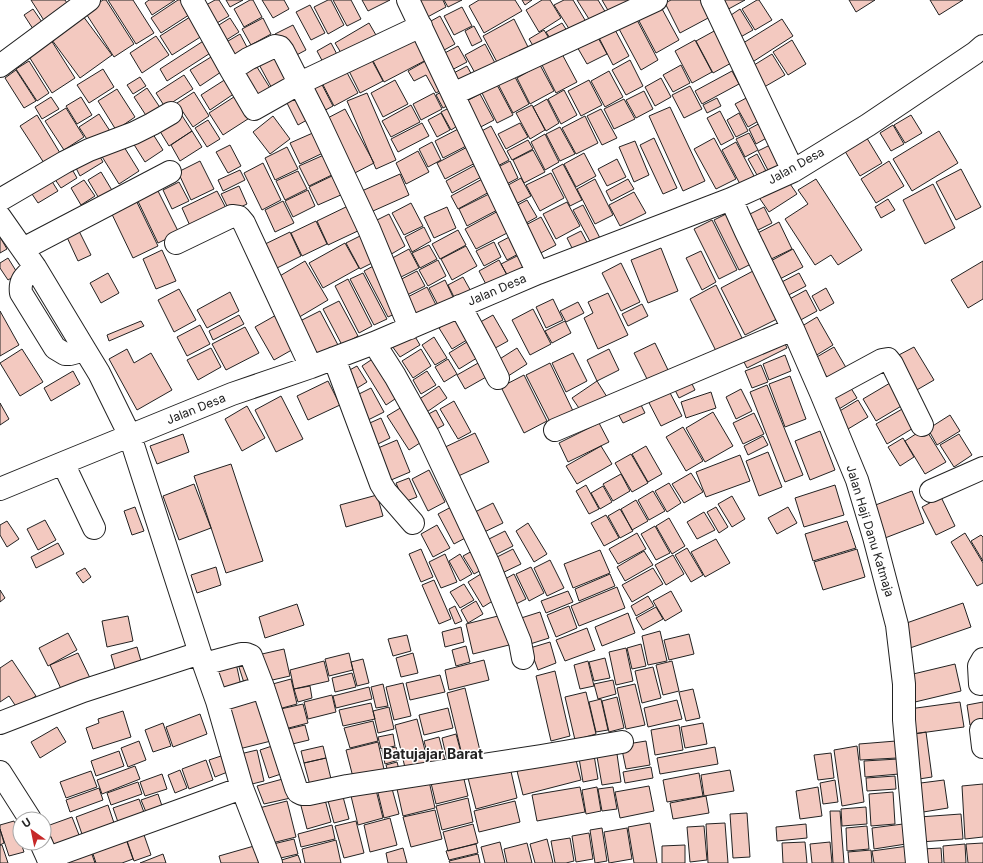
<svg xmlns="http://www.w3.org/2000/svg" width="983" height="863" viewBox="0 0 983 863" font-family="Inter,sans-serif">
  <style>
    .building { fill: #f3c9c0; stroke: #222 }
    .lines { fill: none; stroke-linecap: round; stroke-linejoin: round }
    .minor-casing { stroke: #222; stroke-width: 24 }
    .highway-casing { stroke: #222; stroke-width: 24 }
    .minor { stroke: #fff; stroke-width: 22 }
    .highway { stroke: #fff; stroke-width: 22 }
    .labels { text-anchor: middle; stroke-width: 3; stroke-linejoin: round; paint-order: stroke }
    .street-label { font-size: 12px; fill: #222; stroke: #fff }
    .quarter-label { font-size: 14px; font-weight: bold; fill: #222; stroke: #fff }
  </style>
  <rect width="100%" height="100%" fill="#fff"/>
  <!-- building -->
  <path class="building" d="M31 0H65L69 6 45 22Z
    M103 0H106L134 44 114 57 85 12Z
    M108 0H133L154 33 136 44Z
    M149 0H175L152 15 145 3Z
    M178 0H184L192 13 161 33 151 18Z
    M215 0H219L229 16 210 27 199 9Z
    M226 0H243L230 7Z
    M250 0H253L262 17 244 27 234 9Z
    M262 0H284L289 9 273 18Z
    M328 0H331L344 25 328 34 314 7Z
    M333 0H351L361 19 347 26Z
    M362 0H390L368 11Z
    M411 0H443L446 7 422 20Z
    M444 0H462L448 7Z
    M479 0H515L522 11 484 33 469 6Z
    M522 0H532L525 5Z
    M542 0H550L561 18 539 32 526 10Z
    M564 0H573L588 25 573 35 554 5Z
    M577 0H598L609 18 594 27Z
    M602 0H631L613 19Z
    M671 0H701L710 17 680 33 665 3Z
    M716 0H745L723 12Z
    M757 0H759L772 20 755 30 742 9Z
    M849 0H875L856 12Z
    M930 0H963L939 15Z
    M310 5 325 33 311 40 296 12Z
    M462 7 472 26 454 35 444 16Z
    M661 7 679 40 656 53 638 19Z
    M33 9 44 25 35 32 24 15Z
    M740 9 753 30 737 39 725 19Z
    M80 12 112 55 80 78 49 36Z
    M440 16 455 44 437 54 422 26Z
    M190 17 202 36 172 55 160 36Z
    M230 18 239 32 220 44 211 30Z
    M263 18 271 34 251 45 242 29Z
    M636 18 658 60 641 70 618 27Z
    M514 19 528 47 498 64 483 36Z
    M782 19 793 36 751 63 740 45Z
    M369 23 380 42 346 61 335 43Z
    M562 23 571 37 555 46 546 32Z
    M293 25 306 50 289 59 275 34Z
    M474 26 482 41 472 46 465 31Z
    M613 26 629 56 613 65 597 34Z
    M416 30 430 58 384 82 370 55Z
    M544 30 553 45 538 54 529 39Z
    M716 30 733 62 713 73 696 41Z
    M240 34 249 51 232 60 223 44Z
    M596 34 607 54 587 64 576 45Z
    M156 36 169 55 142 73 130 53Z
    M208 38 215 50 167 81 160 69Z
    M51 40 75 78 52 93 28 55Z
    M695 40 712 72 692 83 675 51Z
    M792 40 806 64 788 75 773 52Z
    M331 43 340 60 326 68 317 51Z
    M485 44 495 63 475 73 465 55Z
    M458 46 467 62 446 73 437 57Z
    M277 48 295 83 275 94 256 59Z
    M368 53 383 81 360 93 346 65Z
    M562 54 577 82 556 93 542 65Z
    M772 54 785 75 759 90 746 70Z
    M211 57 221 72 200 86 190 70Z
    M252 59 275 96 257 107 234 69Z
    M429 59 445 88 436 93 426 75 414 81 408 71Z
    M630 60 643 86 626 95 612 70Z
    M29 61 49 93 37 101 16 69Z
    M540 65 554 91 530 104 517 78Z
    M681 65 690 83 673 92 663 75Z
    M467 66 474 79 453 90 446 77Z
    M344 67 358 93 334 106 320 79Z
    M103 69 114 87 89 103 77 85Z
    M16 70 36 101 24 108 5 78Z
    M609 71 623 97 605 107 591 81Z
    M732 71 739 84 702 104 695 91Z
    M184 75 193 89 165 107 156 93Z
    M514 75 529 104 513 113 498 84Z
    M140 77 146 86 133 94 127 85Z
    M318 77 333 106 318 114 303 85Z
    M661 78 671 97 655 106 645 87Z
    M226 79 235 93 210 110 201 95Z
    M395 80 408 104 383 117 371 93Z
    M589 80 602 105 581 116 568 91Z
    M496 83 513 115 497 123 481 91Z
    M690 86 702 109 684 118 672 95Z
    M298 87 314 116 298 125 283 95Z
    M147 88 163 112 149 120 134 97Z
    M117 89 135 117 116 130 98 101Z
    M446 89 453 103 443 108 436 95Z
    M564 90 577 115 561 124 548 99Z
    M644 91 653 109 636 118 626 100Z
    M194 92 209 116 193 127 177 103Z
    M367 93 396 160 376 169 347 101Z
    M434 93 442 109 421 120 413 104Z
    M480 94 494 120 473 131 459 105Z
    M237 95 251 117 223 135 209 113Z
    M750 96 762 119 748 127 735 104Z
    M51 97 59 109 42 119 35 107Z
    M81 97 92 115 77 124 66 106Z
    M717 98 721 106 707 113 703 105Z
    M547 99 559 123 546 131 533 107Z
    M624 99 635 119 614 129 604 109Z
    M411 105 420 122 391 137 382 121Z
    M532 105 545 130 530 139 516 113Z
    M453 106 462 123 451 130 441 112Z
    M670 107 705 181 683 191 649 116Z
    M66 108 84 137 64 150 45 121Z
    M345 109 374 163 349 176 320 122Z
    M601 109 617 138 602 145 587 116Z
    M720 111 734 138 721 145 707 118Z
    M441 113 450 130 437 137 428 120Z
    M739 113 748 131 736 137 727 120Z
    M99 114 110 131 90 144 79 127Z
    M181 114 192 131 169 146 158 128Z
    M37 115 60 153 44 163 20 126Z
    M911 115 922 133 905 143 894 125Z
    M273 116 290 139 270 154 253 132Z
    M585 116 598 143 576 154 562 128Z
    M208 120 220 139 207 147 195 128Z
    M762 122 770 136 756 144 749 129Z
    M422 123 429 136 398 152 391 139Z
    M520 123 528 137 506 149 498 134Z
    M893 125 904 144 891 151 880 133Z
    M464 126 472 143 443 158 435 141Z
    M491 126 509 160 492 169 474 135Z
    M560 127 575 154 560 161 546 134Z
    M151 131 163 150 145 162 133 143Z
    M192 131 202 147 180 161 171 145Z
    M939 131 958 163 912 191 893 159Z
    M315 132 325 152 300 164 290 143Z
    M749 133 758 150 745 157 736 139Z
    M545 134 559 162 545 170 531 142Z
    M865 135 882 163 860 176 843 148Z
    M654 138 677 188 663 194 640 145Z
    M714 138 736 179 716 189 694 149Z
    M528 140 533 149 512 160 507 151Z
    M635 141 649 175 634 182 619 147Z
    M121 142 139 171 119 184 101 155Z
    M432 142 441 160 428 167 419 149Z
    M736 142 754 176 740 184 722 150Z
    M473 144 481 160 445 179 437 163Z
    M230 145 241 166 228 173 216 152Z
    M770 145 781 165 769 172 758 151Z
    M287 147 298 169 275 180 265 158Z
    M96 150 103 162 80 176 74 164Z
    M533 150 545 172 524 183 513 160Z
    M418 151 429 172 406 184 396 163Z
    M584 153 596 176 576 187 564 164Z
    M326 154 336 173 309 186 299 166Z
    M757 154 766 171 757 175 748 159Z
    M617 159 626 177 607 186 598 169Z
    M200 161 214 189 191 200 178 172Z
    M510 161 518 178 501 187 492 170Z
    M889 161 904 186 876 203 861 179Z
    M263 163 281 200 262 210 244 173Z
    M479 163 485 175 452 193 446 181Z
    M69 164 77 178 61 188 52 175Z
    M563 164 582 200 570 206 552 170Z
    M961 169 981 207 956 220 936 182Z
    M240 170 245 180 223 191 218 180Z
    M298 171 307 189 285 200 276 181Z
    M101 172 113 192 100 200 88 180Z
    M551 173 564 198 540 211 526 185Z
    M400 174 409 195 364 215 355 194Z
    M48 175 58 191 38 203 28 188Z
    M334 175 343 194 318 205 309 187Z
    M486 177 493 190 458 209 451 196Z
    M521 178 531 196 508 208 499 190Z
    M786 178 797 194 769 212 758 196Z
    M595 179 613 215 595 224 577 189Z
    M628 179 634 189 611 201 606 191Z
    M816 179 862 250 838 265 831 255 815 265 785 219 808 204 798 190Z
    M84 180 95 196 81 205 71 188Z
    M179 182 189 201 172 209 163 190Z
    M933 184 955 228 925 244 903 200Z
    M239 186 247 204 230 212 221 194Z
    M156 187 179 233 158 243 136 197Z
    M308 190 315 206 293 217 285 201Z
    M217 191 227 210 191 228 182 208Z
    M493 192 501 208 467 226 459 209Z
    M634 192 646 213 620 226 609 205Z
    M133 194 158 246 133 258 108 206Z
    M888 199 895 210 881 218 875 207Z
    M527 200 537 217 519 227 510 209Z
    M283 201 294 223 275 232 265 210Z
    M567 202 580 226 556 239 543 214Z
    M411 203 423 226 404 235 392 213Z
    M350 205 362 229 328 245 317 221Z
    M583 205 601 240 592 245 573 210Z
    M447 207 456 228 434 238 424 217Z
    M764 207 772 223 752 233 744 217Z
    M502 209 513 230 476 249 465 229Z
    M389 214 405 246 388 256 371 223Z
    M726 214 751 264 739 270 714 220Z
    M541 217 556 245 535 256 520 228Z
    M712 220 737 270 719 279 694 229Z
    M316 221 327 244 302 256 291 233Z
    M779 222 792 249 765 262 752 236Z
    M77 227 91 255 78 261 65 233Z
    M424 227 431 241 412 252 405 237Z
    M458 230 466 245 440 259 432 244Z
    M581 231 589 246 575 254 567 238Z
    M290 232 301 256 273 270 261 246Z
    M368 232 380 259 360 269 346 243Z
    M513 235 522 252 507 260 498 243Z
    M0 237 7 249 0 253Z
    M494 242 501 257 484 266 476 251Z
    M345 243 359 268 323 288 309 263Z
    M429 245 437 259 420 268 412 253Z
    M466 246 477 266 452 280 441 259Z
    M661 248 678 291 648 303 631 260Z
    M409 249 419 268 395 280 385 262Z
    M793 249 803 267 774 282 765 264Z
    M162 250 176 281 156 289 143 259Z
    M701 251 716 282 702 290 686 258Z
    M523 253 531 269 510 280 501 264Z
    M8 258 18 274 8 280 0 268V263Z
    M438 260 446 276 428 286 419 270Z
    M499 260 509 279 489 290 479 271Z
    M305 261 328 300 296 319 273 280Z
    M983 261V299L968 308 951 280Z
    M621 263 640 302 621 311 602 273Z
    M377 264 401 311 388 317 364 271Z
    M417 271 425 286 401 298 394 283Z
    M753 271 777 319 745 335 721 288Z
    M108 273 119 293 101 303 90 283Z
    M363 273 387 319 374 325 350 279Z
    M799 273 806 286 781 299 774 286Z
    M463 277 473 295 457 303 448 285Z
    M348 279 372 326 359 333 335 286Z
    M445 280 453 297 438 305 429 288Z
    M716 285 742 338 716 351 690 299Z
    M427 287 437 307 411 321 400 301Z
    M826 288 834 303 820 311 812 296Z
    M179 289 196 320 174 332 158 300Z
    M806 290 817 311 797 322 786 301Z
    M230 292 239 311 207 328 197 310Z
    M608 293 628 335 598 349 584 318 593 313 588 302Z
    M553 299 563 320 546 328 536 307Z
    M339 301 358 336 342 345 323 309Z
    M578 302 584 313 566 322 560 311Z
    M642 304 648 316 628 326 622 314Z
    M533 309 551 344 530 355 512 320Z
    M0 311 19 345 0 356Z
    M320 311 338 345 316 356 298 322Z
    M278 314 297 347 274 360 255 327Z
    M461 314 475 335 452 349 439 328Z
    M239 315 244 324 213 340 209 331Z
    M493 315 508 341 488 352 473 326Z
    M817 317 833 345 815 356 799 328Z
    M141 321 144 326 109 341 107 335Z
    M565 321 571 333 552 343 545 331Z
    M200 325 210 344 187 356 177 337Z
    M245 327 259 353 226 370 212 344Z
    M413 333 420 345 400 357 392 346Z
    M781 335 787 348 747 368 741 356Z
    M434 337 447 358 435 365 422 345Z
    M475 337 485 353 459 369 449 353Z
    M655 343 669 372 649 383 634 353Z
    M834 347 848 371 830 382 815 358Z
    M914 347 934 380 915 391 895 357Z
    M211 348 221 367 198 380 187 360Z
    M517 348 527 364 505 378 495 362Z
    M22 349 43 382 20 396 0 363Z
    M127 349 134 363 151 353 172 390 137 410 109 359Z
    M421 349 431 366 413 378 402 361Z
    M609 349 619 370 597 381 587 360Z
    M573 353 587 381 566 392 552 363Z
    M785 355 791 371 769 380 763 364Z
    M374 358 398 397 386 405 362 366Z
    M487 358 495 372 465 389 457 375Z
    M448 359 457 374 444 382 435 367Z
    M550 363 573 411 550 422 526 375Z
    M761 365 768 382 752 388 745 371Z
    M357 366 367 382 354 390 344 373Z
    M73 371 80 384 51 401 44 388Z
    M427 371 436 385 421 394 413 380Z
    M524 375 547 421 524 433 501 387Z
    M688 376 695 390 679 398 672 384Z
    M790 376 806 419 785 427 769 384Z
    M328 381 340 405 308 420 297 396Z
    M597 381 607 397 583 414 572 398Z
    M890 383 903 405 876 421 863 399Z
    M767 385 803 475 785 482 750 392Z
    M849 385 857 398 834 412 826 398Z
    M439 386 447 398 424 414 415 402Z
    M667 387 682 416 661 426 646 397Z
    M371 388 384 412 364 422 351 398Z
    M741 389 752 411 736 419 726 397Z
    M711 392 716 408 686 418 681 402Z
    M281 396 303 439 276 452 255 410Z
    M637 397 645 413 623 423 615 408Z
    M858 400 868 417 843 432 833 415Z
    M454 401 471 432 458 439 440 409Z
    M0 403 9 419 0 425Z
    M247 406 265 438 242 451 225 419Z
    M402 407 423 441 409 450 387 416Z
    M904 408 915 427 887 444 876 424Z
    M436 410 444 425 429 433 421 418Z
    M713 412 733 446 705 462 686 428Z
    M754 413 764 434 743 444 733 423Z
    M950 415 960 431 937 445 928 429Z
    M381 418 390 438 372 447 363 426Z
    M599 423 609 442 568 462 559 443Z
    M683 427 703 461 686 471 666 437Z
    M925 428 946 462 925 474 905 441Z
    M820 431 835 470 810 480 795 441Z
    M475 433 489 462 454 478 441 449Z
    M183 434 189 452 157 464 150 446Z
    M959 434 972 455 954 467 940 445Z
    M763 436 768 445 748 455 744 446Z
    M903 438 914 457 900 466 888 447Z
    M397 440 410 472 384 483 371 451Z
    M601 446 612 464 577 484 566 466Z
    M646 446 662 474 648 482 632 454Z
    M768 452 782 487 759 496 746 461Z
    M631 454 648 483 632 492 615 463Z
    M740 455 750 481 706 497 696 472Z
    M231 464 263 561 226 573 194 476Z
    M429 470 445 502 428 511 412 479Z
    M691 473 703 492 684 503 672 484Z
    M621 474 630 491 613 501 603 484Z
    M409 478 417 497 404 502 396 483Z
    M669 483 681 503 667 512 655 491Z
    M194 484 211 528 179 540 163 496Z
    M586 485 599 509 589 514 576 491Z
    M835 485 844 515 804 527 795 498Z
    M603 486 612 502 600 509 591 493Z
    M653 491 665 511 649 520 638 500Z
    M912 491 924 523 885 538 873 506Z
    M377 495 383 516 346 527 340 505Z
    M732 496 745 519 732 527 718 504Z
    M941 497 955 526 936 535 922 507Z
    M636 500 648 521 632 530 621 509Z
    M493 503 503 523 478 535 469 515Z
    M453 506 469 536 454 544 438 514Z
    M135 507 144 531 132 535 124 511Z
    M716 507 728 527 719 533 707 512Z
    M788 507 797 523 777 534 768 518Z
    M620 509 633 531 620 538 608 516Z
    M704 512 715 530 697 539 687 522Z
    M606 515 619 538 604 546 591 523Z
    M669 518 685 546 672 554 656 526Z
    M45 520 56 540 38 550 27 529Z
    M7 521 19 539 7 547 0 535V525Z
    M847 521 856 548 813 561 805 534Z
    M528 523 547 554 534 562 516 531Z
    M437 525 450 548 433 557 421 534Z
    M655 526 670 553 656 560 641 534Z
    M505 531 513 546 489 558 481 543Z
    M637 533 646 549 618 564 609 549Z
    M965 533 983 563V583L977 586 951 542Z
    M981 535 983 537V561L971 541Z
    M716 539 730 563 705 577 691 552Z
    M58 543 64 554 36 568 31 557Z
    M687 548 703 575 691 582 675 555Z
    M421 549 433 577 421 582 409 554Z
    M513 549 521 564 498 575 491 560Z
    M857 549 865 577 823 590 814 562Z
    M474 550 485 568 474 574 463 556Z
    M600 550 610 573 573 588 564 564Z
    M644 551 653 565 625 581 617 567Z
    M445 554 457 582 441 588 429 562Z
    M460 554 472 574 460 581 449 561Z
    M673 555 684 574 666 585 655 565Z
    M550 560 564 588 547 596 534 568Z
    M216 567 221 585 197 593 191 575Z
    M531 567 544 593 529 601 516 574Z
    M85 568 91 577 83 583 76 573Z
    M653 568 663 584 632 602 622 585Z
    M484 572 499 597 483 607 468 582Z
    M514 574 526 599 510 607 498 583Z
    M610 574 615 586 579 601 575 589Z
    M434 580 451 619 439 624 422 585Z
    M464 584 474 600 460 608 450 592Z
    M617 587 625 608 579 626 571 606Z
    M0 590 5 598 0 602Z
    M568 591 573 602 546 613 541 601Z
    M671 591 682 611 665 621 653 601Z
    M648 596 654 606 636 616 631 606Z
    M476 601 483 614 468 623 461 610Z
    M963 603 971 627 910 648 901 625Z
    M297 604 304 625 265 638 259 617Z
    M455 606 462 621 455 624 449 609Z
    M569 606 577 628 556 637 547 615Z
    M656 607 663 619 643 630 636 618Z
    M540 612 549 638 527 645 518 619Z
    M628 613 635 633 602 646 595 627Z
    M506 614 513 644 473 654 466 624Z
    M128 616 133 641 107 647 102 621Z
    M461 627 464 642 445 647 442 632Z
    M587 628 595 650 565 661 556 640Z
    M660 631 667 661 648 665 642 636Z
    M68 633 77 650 48 666 39 648Z
    M689 634 694 654 669 660 664 640Z
    M407 635 411 651 393 656 388 639Z
    M550 642 556 663 538 670 530 648Z
    M641 644 646 666 632 669 627 648Z
    M466 646 470 662 456 666 452 650Z
    M137 647 141 661 115 669 111 655Z
    M626 648 633 681 616 685 609 652Z
    M284 649 290 676 268 681 262 654Z
    M78 653 90 678 62 691 50 665Z
    M349 653 353 670 329 676 325 659Z
    M413 653 418 673 401 677 396 658Z
    M605 658 610 678 594 681 589 662Z
    M363 659 369 683 357 686 351 662Z
    M12 660 36 696 17 708 9 696 0 702V668Z
    M249 660 256 682 245 686 238 664Z
    M484 660 489 680 449 690 445 670Z
    M324 661 329 681 294 689 290 670Z
    M588 661 594 686 580 689 574 665Z
    M672 661 679 691 663 695 656 665Z
    M236 663 241 686 220 691 215 669Z
    M955 664 961 691 915 702 909 675Z
    M653 667 661 698 642 703 635 671Z
    M555 671 570 736 551 741 536 676Z
    M352 673 356 687 335 692 332 678Z
    M440 675 445 692 410 700 406 683Z
    M291 679 297 704 275 710 269 685Z
    M613 680 616 694 598 699 594 684Z
    M403 683 411 716 394 720 386 687Z
    M383 684 388 706 376 708 371 687Z
    M635 684 645 725 626 729 617 688Z
    M310 686 312 698 298 702 294 689Z
    M369 687 372 699 336 708 333 696Z
    M465 688 481 755 463 759 447 693Z
    M693 689 700 718 686 721 679 692Z
    M586 692 596 734 575 740 565 697Z
    M259 694 271 741 239 749 227 702Z
    M332 695 336 712 308 719 304 702Z
    M617 697 624 728 609 732 602 701Z
    M601 699 608 730 596 732 589 702Z
    M677 700 682 719 648 727 644 708Z
    M960 702 964 727 913 734 909 709Z
    M983 702V723L970 725 967 705Z
    M371 703 375 719 343 726 339 710Z
    M303 704 308 723 281 730 276 710Z
    M389 707 394 729 378 733 373 711Z
    M448 708 453 728 424 735 419 715Z
    M123 711 131 737 93 749 86 728 99 723 98 719Z
    M200 714 207 734 173 747 166 727Z
    M417 719 429 766 406 772 395 725Z
    M373 721 378 741 350 748 344 728Z
    M163 723 171 746 153 752 145 730Z
    M703 723 707 744 685 748 681 727Z
    M305 725 309 740 284 746 280 731Z
    M679 725 683 750 655 755 651 730Z
    M57 727 66 742 40 758 31 742Z
    M926 732 932 777 919 779 913 734Z
    M393 734 395 746 381 749 378 737Z
    M456 734 463 760 448 764 442 738Z
    M439 737 446 764 431 768 424 741Z
    M139 741 146 760 128 767 121 748Z
    M646 741 650 765 626 769 621 745Z
    M896 741 897 758 860 760 859 744Z
    M378 742 385 774 354 781 346 750Z
    M275 745 284 773 269 778 260 750Z
    M323 746 326 758 304 763 301 751Z
    M857 746 864 802 842 806 834 750Z
    M396 747 399 760 385 764 382 750Z
    M616 747 621 782 602 785 596 751Z
    M715 747 718 764 660 774 657 758Z
    M593 749 598 779 583 782 578 752Z
    M257 750 264 781 248 785 240 754Z
    M119 751 124 766 96 776 91 761Z
    M831 753 834 778 818 780 814 755Z
    M224 755 230 771 215 777 209 760Z
    M575 756 581 780 523 795 517 771Z
    M326 758 332 783 311 789 304 763Z
    M898 759 899 774 865 777 864 761Z
    M206 760 213 780 189 789 182 769Z
    M397 762 400 773 389 776 386 765Z
    M135 766 140 779 102 794 97 780Z
    M510 767 517 798 476 809 468 778Z
    M651 767 653 778 625 783 623 772Z
    M180 770 187 788 175 793 168 775Z
    M730 770 734 791 704 796 701 775Z
    M91 771 97 787 66 798 60 782Z
    M699 773 703 796 667 802 663 780Z
    M162 774 167 789 145 796 140 782Z
    M463 775 468 796 436 804 431 783Z
    M895 776 896 789 867 791 866 778Z
    M290 777 295 797 264 804 257 786Z
    M835 780 838 802 823 804 820 783Z
    M944 780 948 808 917 813 913 784Z
    M429 781 435 808 403 816 397 789Z
    M138 782 142 794 111 805 107 793Z
    M983 784V837L965 839 962 786Z
    M391 785 399 814 384 818 377 789Z
    M649 786 654 811 620 818 615 792Z
    M580 787 585 812 537 821 532 795Z
    M597 787 601 811 586 814 582 790Z
    M613 787 617 809 602 811 598 789Z
    M818 787 822 816 800 819 796 791Z
    M99 788 103 800 70 812 66 800Z
    M376 790 383 818 358 825 351 796Z
    M893 792 895 824 871 826 869 794Z
    M342 793 349 819 334 823 327 797Z
    M158 794 162 806 146 812 141 800Z
    M324 796 331 822 307 829 300 802Z
    M706 796 709 813 673 819 670 803Z
    M468 798 473 822 442 830 436 806Z
    M139 799 145 815 119 825 113 808Z
    M287 801 296 837 268 844 259 808Z
    M515 801 520 822 479 832 474 811Z
    M108 805 115 826 83 837 76 817Z
    M866 807 867 824 842 826 841 809Z
    M435 810 442 839 411 847 403 817Z
    M830 811H840L844 863H833Z
    M747 813 750 857 733 858 730 814Z
    M961 814 963 839 920 842 919 817Z
    M72 817 81 840 55 849 47 826Z
    M390 818 397 845 370 852 364 825Z
    M14 821 20 839V843H21L24 852 9 856 0 829V825Z
    M356 821 364 853 344 858 335 826Z
    M650 823 657 863H634L628 827Z
    M725 823 728 863H708L706 824Z
    M473 824 478 843 448 851 443 832Z
    M806 824 807 838 777 841 776 827Z
    M903 824 906 844 874 849 872 828Z
    M332 825 335 839 301 847 298 834Z
    M704 826 707 860 690 862 687 827Z
    M867 826 869 849 847 851 846 828Z
    M602 828 607 861 595 863 590 830Z
    M627 828 632 859 609 863 604 832Z
    M0 829 4 843 0 845Z
    M143 832 151 855 134 861 126 838Z
    M589 833 593 859 576 862 572 836Z
    M570 838 574 861 566 863H555L551 841Z
    M126 839 133 859 122 863H96L92 851Z
    M294 839 298 854 272 860 269 845Z
    M547 839 553 863H535L530 844Z
    M336 840 341 863H305L302 849Z
    M500 842 505 863H485L481 847Z
    M805 842 807 863H783L782 843Z
    M830 842 832 863H812L810 844Z
    M527 843 532 863H507L504 849Z
    M983 843V863H968L966 844Z
    M476 844 478 853 449 860 446 851Z
    M965 844 966 863H944L943 846Z
    M0 845H2L8 863H0Z
    M685 845V863H662V846Z
    M89 846 95 863H68L65 855Z
    M254 846 259 863H221L219 856Z
    M908 846 911 863H874L872 851Z
    M403 848 407 863H388L386 853Z
    M941 848 942 863H923L922 849Z
    M871 850 872 863H849L848 852Z
    M163 854 166 863H140Z
    M478 854 480 863H450L449 861Z
    M298 855 301 863H276L275 862Z"/>
  <g class="lines">
    <defs>
      <path id="minor" d="M192 0 231 70 254 109 300 83 421 26
        M408 0 538 273
        M712 0 793 171
        M0 66 89 0
        M231 70 248 59 275 46 280 47 283 51 318 120 369 229 410 328
        M453 94 656 0
        M731 199 746 232 793 329 821 393 857 480 874 537 897 625 904 684V720L917 863
        M0 200 65 162 89 150 134 133 152 124 171 113
        M0 217 35 267 85 350 99 373 130 436 200 653 217 701 242 788 271 863
        M176 243 232 216 239 217 244 223 311 367
        M23 249 170 172
        M35 267C26 276 19 279 21 293L55 348 65 354H70L85 350
        M460 306 485 352 498 378
        M374 343 395 376 428 435 488 563 520 642 523 658
        M334 358 381 484 386 492 413 523
        M821 393 882 360 888 359 892 364 922 425
        M555 430 793 329
        M63 463 94 528
        M0 489 63 463 232 394 311 367 374 343 538 273 731 199 793 171 868 125 975 53 983 46
        M931 491 983 468
        M204 664 241 654H246L251 656 263 687 296 788 298 792 302 794H309L347 786 541 756 622 742
        M980 684 979 666 983 659
        M217 701 263 687
        M0 723 83 691 200 653
        M981 730 983 747
        M48 858 242 788"/>
      <path id="highway" d="M0 772 30 819
        M41 843 50 863"/>
    </defs>
    <!-- minor casing -->
    <use href="#minor" class="minor-casing"/>
    <!-- highway casing -->
    <use href="#highway" class="highway-casing"/>
    <!-- minor -->
    <use href="#minor" class="minor"/>
    <!-- highway -->
    <use href="#highway" class="highway"/>
  </g>
  <g class="labels">
    <!-- street labels -->
    <g class="street-label">
      <text transform="translate(796 166) rotate(-29)" y="4">Jalan Desa</text>
      <text transform="translate(497 290) rotate(-23)" y="4">Jalan Desa</text>
      <text transform="translate(196 409) rotate(-22)" y="4">Jalan Desa</text>
      <text transform="translate(870 531) rotate(73)" y="4">Jalan Haji Danu Katmaja</text>
    </g>
    <!-- quarter labels -->
    <g class="quarter-label">
      <text x="433" y="759">Batujajar Barat</text>
    </g>
  </g>
  <!-- north arrow -->
  <g transform="translate(32 831) rotate(327)"><circle r="19" fill="#ffffff" stroke="#a7a7a7"/>
  <path d="M0-3L7 15L0 10L-7 15Z" fill="#c62828"/>
  <text y="-6" font-size="11" font-weight="bold" text-anchor="middle" fill="#222222">U</text>
  </g>
</svg>
